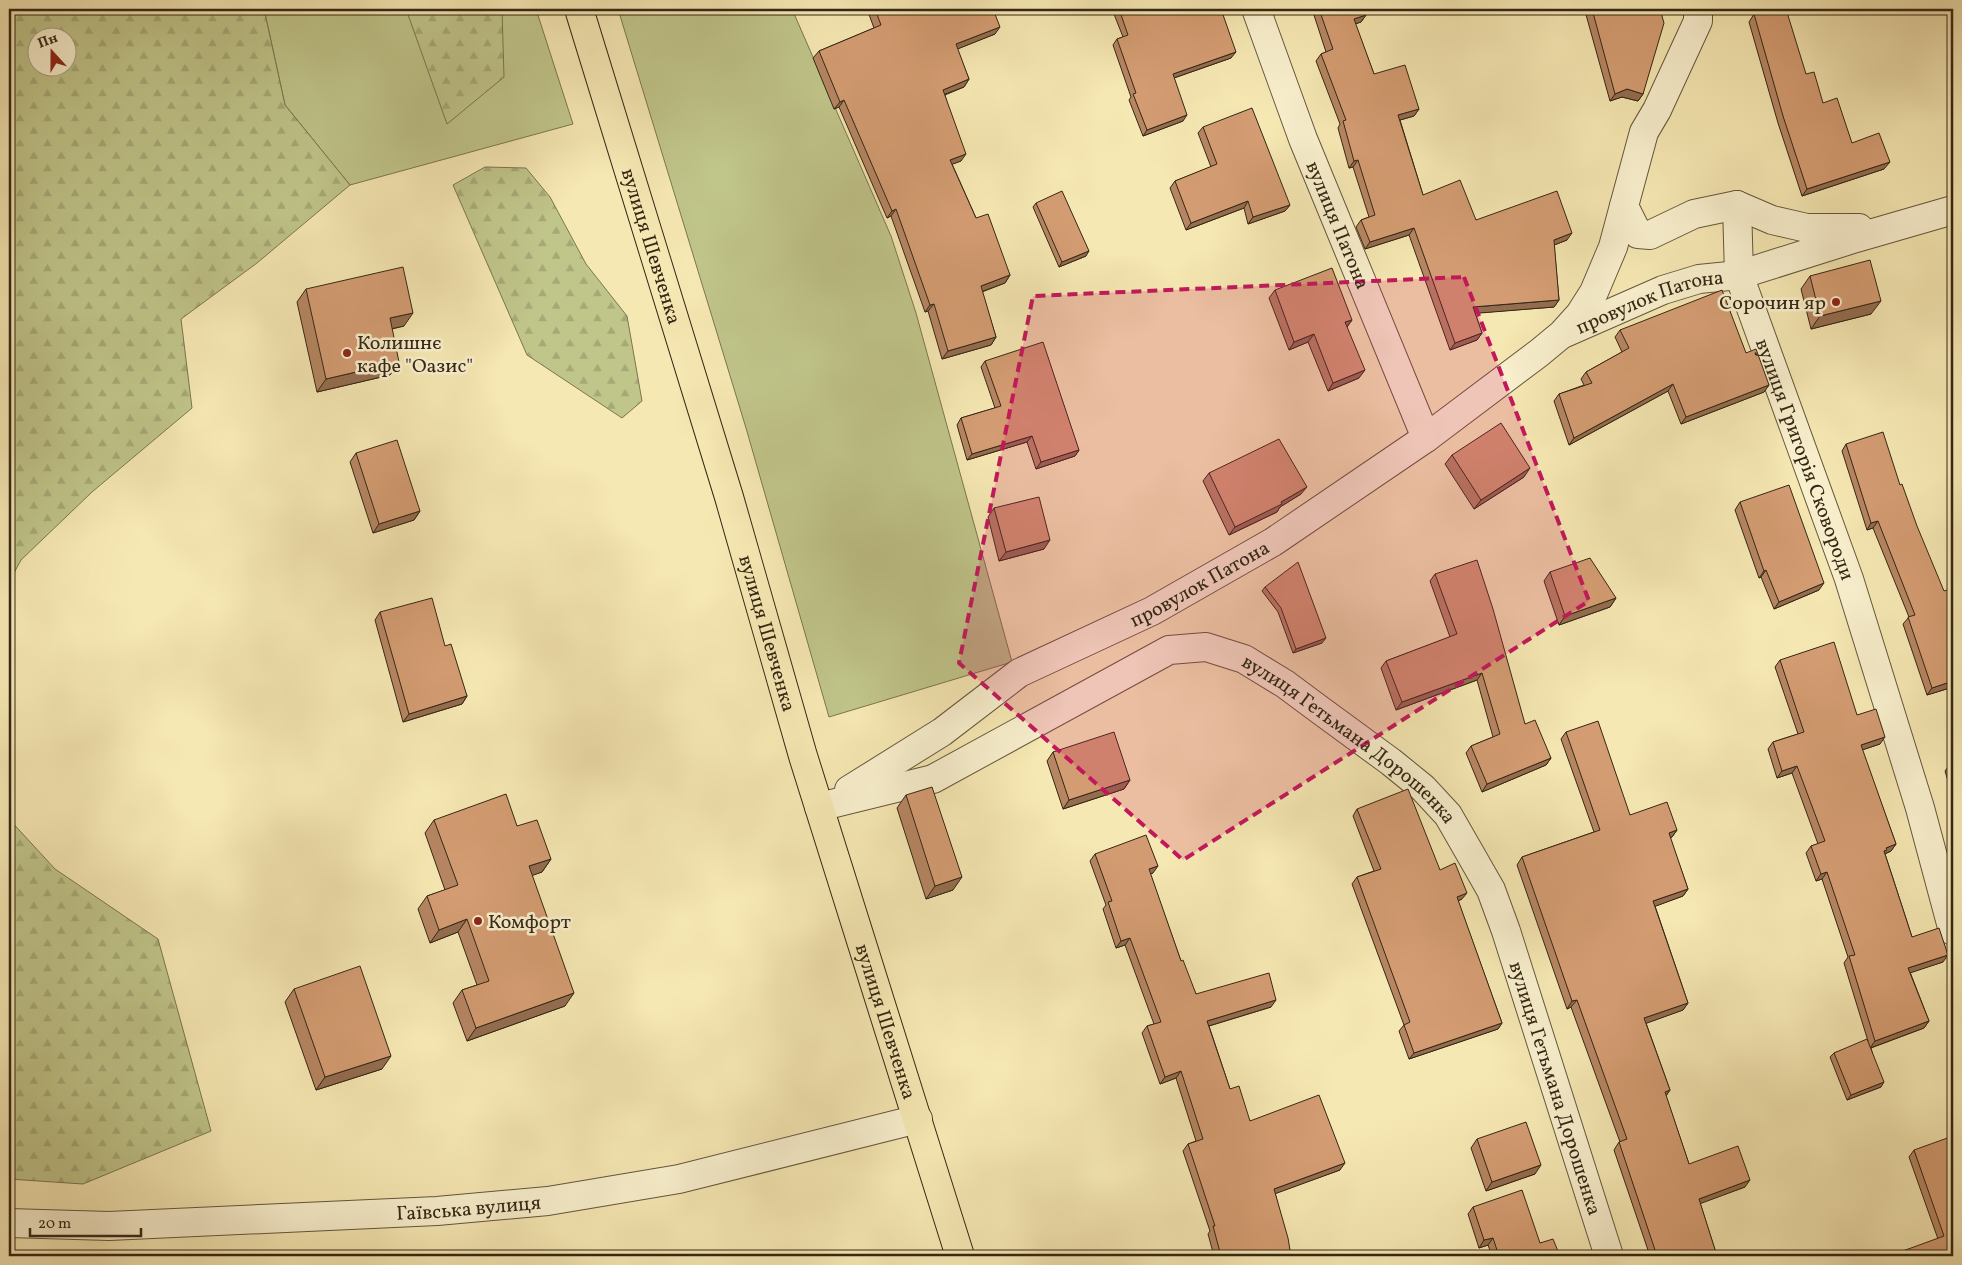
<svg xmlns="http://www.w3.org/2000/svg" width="1962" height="1265" viewBox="0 0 1962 1265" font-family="Vollkorn,serif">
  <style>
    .grass { fill: #c0c58a; stroke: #7a7650 }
    .forest { fill: url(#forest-firs); stroke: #7a7650; fill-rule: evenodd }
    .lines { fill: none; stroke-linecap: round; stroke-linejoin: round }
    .minor-casing { stroke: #64573d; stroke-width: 30 }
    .primary-casing { stroke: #342716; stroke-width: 30 }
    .minor { stroke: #f9f0ce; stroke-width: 28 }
    .primary { stroke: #f6e8b3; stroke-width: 28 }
    .wall { fill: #b68662; stroke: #342716 }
    .shaded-wall { fill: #946d50; stroke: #342716 }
    .building { fill: #d49c72; stroke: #342716 }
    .marked { fill: #c2185b; fill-opacity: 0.2; stroke: #c2185b; stroke-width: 4; stroke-dasharray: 10 6; stroke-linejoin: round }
    .poi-dot { fill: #8f2418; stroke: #f9f0ce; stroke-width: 2 }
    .labels { text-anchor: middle; stroke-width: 5; stroke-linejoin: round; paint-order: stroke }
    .street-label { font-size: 20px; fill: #342716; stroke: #f9f0ce }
    .poi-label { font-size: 20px; fill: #342716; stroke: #f9f0ce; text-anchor: start }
  </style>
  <defs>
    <pattern id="forest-firs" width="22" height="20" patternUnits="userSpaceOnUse" patternTransform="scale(1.25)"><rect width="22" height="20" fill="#c0c58a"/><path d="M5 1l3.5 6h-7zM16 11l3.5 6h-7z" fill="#a6a976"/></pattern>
  </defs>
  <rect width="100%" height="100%" fill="#f6e8b3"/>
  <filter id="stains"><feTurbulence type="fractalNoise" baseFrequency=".004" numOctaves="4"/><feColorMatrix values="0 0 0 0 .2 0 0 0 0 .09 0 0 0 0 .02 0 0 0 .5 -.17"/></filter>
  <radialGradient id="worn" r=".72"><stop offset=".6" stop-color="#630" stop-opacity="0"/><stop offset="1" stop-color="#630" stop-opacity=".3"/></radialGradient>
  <!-- grass -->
  <path class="grass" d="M264 9H536L573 124 350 185 285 105Z
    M618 9H792L891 236 916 313 1012 662 829 717 746 428Z"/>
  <!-- forest -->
  <path class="forest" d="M9 9H264L285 105 350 185 257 263 181 319 192 408 92 492 21 560 9 582ZM38 38H68V68H38Z
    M406 9H502L504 77 447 124Z
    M485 167 526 168 550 197 586 264 627 316 642 401 622 418 527 355 453 185Z
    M9 819 55 869 158 939 211 1131 83 1184 9 1179Z"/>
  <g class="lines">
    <defs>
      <g id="minor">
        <path id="s1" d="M1256 9 1303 139 1426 438"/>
        <path id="s2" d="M1698 9V21L1657 110 1644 132 1624 206 1638 234 1650 235 1694 214 1737 205 1739 275 1849 579 1920 808 1953 931"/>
        <path d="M1737 205 1772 220 1807 228H1859"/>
        <path id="s3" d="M1565 333 1663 290 1699 279 1739 275 1856 238 1953 210"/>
        <path id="s4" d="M849 790 942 732 1019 673 1152 611 1273 542 1426 438 1539 353 1562 334 1580 314 1594 292 1613 247 1624 206"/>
        <path id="s5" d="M819 807 933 779 1169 650 1206 647 1244 659 1285 684 1320 710 1391 762 1423 788 1448 815 1471 855 1491 890 1506 931 1609 1256"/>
        <path id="s6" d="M9 1223 109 1226 437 1211 548 1201 679 1179 918 1119"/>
      </g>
      <g id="primary">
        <path id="s7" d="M579 9 729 497 803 756 960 1256"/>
      </g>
    </defs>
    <!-- minor casing -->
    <use href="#minor" class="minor-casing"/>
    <!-- primary casing -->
    <use href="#primary" class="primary-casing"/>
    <!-- minor -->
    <use href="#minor" class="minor"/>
    <!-- primary -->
    <use href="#primary" class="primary"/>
  </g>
  <!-- wall -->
  <path class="wall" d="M867 9H924L926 13 995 34 957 49 969 79 964 87 945 95 961 161 952 164 976 218 1010 275 1005 283 982 292 996 337 991 345 942 359 928 311 925 312 891 216 887 218 839 107 834 109 813 58 819 51 874 28Z
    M1112 9H1220L1231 58 1174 78 1183 121 1143 136 1129 100 1131 97 1113 45 1117 39 1123 37Z
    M1312 9H1364L1366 15 1361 22 1355 24 1374 74 1419 109 1414 116 1400 120 1423 195 1476 220 1567 240 1554 245 1559 300 1554 307 1475 313 1482 333 1477 340 1450 350 1409 235 1365 249 1356 227 1361 220 1369 217 1353 167 1349 168 1338 128 1340 124 1316 61 1321 54 1326 52Z
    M1586 9H1660L1643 94 1638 101 1622 97 1610 101 1585 11Z
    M1953 9V21L1949 15Z
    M1754 14 1806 74 1823 103 1852 143 1884 169 1802 196 1778 123 1749 22Z
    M1203 127 1290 205 1285 211 1248 224 1244 208 1186 230 1170 188 1175 181 1211 167 1198 133Z
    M1036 203 1086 256 1059 267 1033 207Z
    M1810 276 1871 314 1811 329 1801 289Z
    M306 289 404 326 392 329 390 375 317 392 297 302Z
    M1275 290 1352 320 1347 327 1359 378 1328 391 1308 342 1289 350 1269 298Z
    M1620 330 1746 353 1769 385 1764 392 1681 424 1668 391 1569 445 1554 401 1559 394 1584 385 1581 379 1586 372 1622 352 1615 337Z
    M985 361 1079 450 1075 456 1036 469 1027 442 967 460 957 425 961 418 995 408 981 367Z
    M1846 444 1953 687 1927 695 1903 624 1909 617 1873 528 1867 530 1842 451Z
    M356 453 420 511 414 520 373 533 350 462Z
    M1452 455 1524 477 1474 509 1445 464Z
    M1209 473 1301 494 1280 507 1277 512 1229 535 1203 481Z
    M1740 502 1819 590 1774 609 1761 577 1759 578 1735 510Z
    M994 508 1044 549 999 561 988 517Z
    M1550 572 1616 598 1610 607 1559 625 1544 581Z
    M1435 574 1525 724 1551 758 1546 765 1482 792 1466 753 1471 746 1493 737 1477 680 1396 710 1381 668 1386 661 1450 637 1430 581Z
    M1265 587 1322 643 1293 653 1278 612 1262 591Z
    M380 612 445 646 467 696 462 704 403 722 375 620Z
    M1780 660 1857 715 1880 744 1862 750 1896 844 1891 851 1885 854 1912 937 1943 962 1910 972 1929 1021 1924 1028 1871 1048 1881 1087 1847 1100 1830 1057 1834 1053 1868 1041 1844 963 1848 957 1822 879 1816 881 1806 853 1811 846 1818 844 1792 773 1777 778 1768 749 1773 742 1798 734 1775 667Z
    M1566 732 1630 815 1677 830 1672 837 1670 838 1688 889 1683 896 1655 906 1688 1003 1683 1010 1646 1023 1670 1090 1666 1096 1689 1164 1745 1187 1700 1203 1717 1256H1650L1614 1150 1619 1142H1620L1571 1007 1567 1009 1517 865 1522 857 1594 832 1561 739Z
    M1053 752 1130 780 1124 789 1063 809 1047 761Z
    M1953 762V798L1945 771 1951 763Z
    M906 795 953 890 926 899 897 808Z
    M1357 809 1440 870 1462 899 1458 901 1502 1023 1498 1029 1409 1059 1399 1031 1404 1025 1352 884 1357 877 1374 871 1353 816Z
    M434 820 517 826 551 859 542 872 532 875 565 1006 467 1041 453 1003 462 990 477 985 458 932 430 943 418 909 427 896 445 890 425 833Z
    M1095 854 1153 873 1150 874 1181 961 1196 994 1271 1007 1209 1026 1230 1089 1250 1121 1340 1170 1275 1193 1291 1256H1214L1208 1234 1210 1231 1183 1151 1188 1144 1196 1141 1176 1078 1160 1084 1142 1033 1147 1026 1154 1024 1125 945 1116 948 1103 909 1106 905 1090 861Z
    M294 989 382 1069 316 1090 285 1002Z
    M1477 1139 1535 1174 1486 1191 1471 1148Z
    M1914 1150 1953 1256 1938 1239 1909 1157Z
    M1473 1207 1540 1243 1560 1256H1492L1488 1245 1479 1248 1468 1214Z"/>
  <!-- shaded-wall -->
  <path class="shaded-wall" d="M1366 15 1361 22 1349 26 1354 19Z
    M1000 27 995 34 950 52 956 44Z
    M1236 52 1231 58 1168 80 1173 74Z
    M969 79 964 87 937 97 943 90Z
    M1627 89 1643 94 1638 101 1622 97 1610 101 1615 94Z
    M844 100 839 107 834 109 840 102Z
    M1419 109 1414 116 1393 122 1398 115Z
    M1187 115 1183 121 1143 136 1147 130Z
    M966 154 961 161 945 167 950 160Z
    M1358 160 1353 167 1349 168 1354 161Z
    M1890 162 1884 169 1802 196 1807 189Z
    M1248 201 1244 208 1186 230 1191 223Z
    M1290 205 1285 211 1248 224 1253 217Z
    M896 209 891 216 887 218 892 211Z
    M1414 228 1409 235 1365 249 1370 242Z
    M1572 233 1567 240 1549 247 1554 240Z
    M1089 251 1086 256 1059 267 1062 262Z
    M1010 275 1005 283 975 294 981 286Z
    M1559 300 1554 307 1468 314 1473 307Z
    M1881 301 1871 314 1811 329 1820 316Z
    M934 304 928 311 925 312 930 305Z
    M413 313 404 326 381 331 390 318Z
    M1352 320 1346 328 1345 322Z
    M1482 333 1477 340 1450 350 1455 343Z
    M1314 334 1308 342 1289 350 1294 342Z
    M996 337 991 345 942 359 948 351Z
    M399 362 390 375 317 392 326 379Z
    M1365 370 1359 378 1328 391 1333 383Z
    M1673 384 1668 391 1569 445 1574 438Z
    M1769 385 1764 392 1681 424 1686 417Z
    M1032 436 1027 442 967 460 972 454Z
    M1079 450 1075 456 1036 469 1041 462Z
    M1530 468 1524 477 1474 509 1481 500Z
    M1307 487 1301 494 1280 507 1277 512 1229 535 1235 527 1281 502Z
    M420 511 414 520 373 533 379 524Z
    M1878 521 1873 528 1867 530 1871 523Z
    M1050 540 1044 549 999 561 1006 552Z
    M1766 570 1761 577 1759 578 1764 571Z
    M1824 583 1819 590 1774 609 1779 602Z
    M1616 598 1610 607 1559 625 1565 616Z
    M1326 638 1322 643 1293 653 1296 649Z
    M1482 673 1477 680 1396 710 1402 702Z
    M1953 681V687L1927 695 1932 688Z
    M467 696 462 704 403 722 409 714Z
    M1885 737 1880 744 1856 752 1861 745Z
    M1551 758 1546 765 1482 792 1487 784Z
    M1797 766 1792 773 1777 778 1782 771Z
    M1130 780 1124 789 1063 809 1069 800Z
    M1677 830 1672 837 1663 840 1669 833Z
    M1896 844 1891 851 1884 854 1882 857 1886 848Z
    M551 859 542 872 520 880 529 866Z
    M1158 866 1153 873 1144 876 1149 869Z
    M1827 872 1822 879 1816 881 1821 874Z
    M962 877 953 890 926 899 935 886Z
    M1688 889 1683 896 1648 909 1653 901Z
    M1467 893 1462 899 1452 904 1457 897Z
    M467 919 458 932 430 943 439 930Z
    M1130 938 1125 945 1116 948 1121 941Z
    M1948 955 1943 962 1904 975 1908 968Z
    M574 993 565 1006 467 1041 476 1028Z
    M1276 1000 1271 1007 1202 1028 1207 1021Z
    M1577 1000 1571 1007 1567 1009 1572 1001Z
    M1688 1003 1683 1010 1639 1026 1644 1018Z
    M1929 1021 1924 1028 1870 1048 1875 1041Z
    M1502 1023 1498 1029 1409 1059 1414 1053Z
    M391 1056 382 1069 316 1090 325 1077Z
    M1181 1071 1176 1078 1160 1084 1165 1077Z
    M1884 1082 1881 1087 1847 1100 1851 1095Z
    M1670 1090 1665 1097V1092Z
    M1345 1163 1340 1170 1269 1196 1274 1189Z
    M1541 1165 1535 1174 1486 1191 1492 1182Z
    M1750 1180 1745 1187 1694 1206 1699 1199Z
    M1493 1238 1488 1245 1479 1248 1484 1240Z"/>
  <!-- building -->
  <path class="building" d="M875 9H924L926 13 936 9H993L1000 27 956 44 969 79 943 90 966 154 950 160 976 218 988 214 1010 275 981 286 996 337 948 351 934 304 930 305 896 209 892 211 844 100 840 102 819 51 881 25Z
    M1119 9H1221L1236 52 1173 74 1187 115 1147 130 1133 94 1136 93 1117 39 1128 35Z
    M1319 9H1364L1366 15 1354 19 1374 74 1405 65 1419 109 1398 115 1423 195 1460 180 1476 220 1557 191 1572 233 1554 240 1559 300 1473 307 1482 333 1455 343 1414 228 1370 242 1361 220 1375 215 1358 160 1354 161 1343 121 1346 120 1321 54 1333 49Z
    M1592 9H1660L1664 23 1643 94 1627 89 1615 94Z
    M1771 9H1786L1806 74 1814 72 1823 103 1837 98 1852 143 1879 133 1890 162 1807 189 1783 116 1754 14Z
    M1252 108 1290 205 1253 217 1248 201 1191 223 1175 181 1217 164 1203 127Z
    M1062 191 1089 251 1062 262 1036 203Z
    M1870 260 1881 301 1820 316 1810 276Z
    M403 267 413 313 390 318 399 362 326 379 306 289Z
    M1332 268 1352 320 1345 322 1365 370 1333 383 1314 334 1294 342 1275 290Z
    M1722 290 1746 353 1756 349 1769 385 1686 417 1673 384 1574 438 1559 394 1592 383 1586 372 1629 348 1620 330Z
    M1043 342 1079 450 1041 462 1032 436 972 454 961 418 1001 406 985 361Z
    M1501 423 1530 468 1481 500 1452 455Z
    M1883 432 1900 485 1902 484 1917 526 1944 591 1953 588V681L1932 688 1908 617 1915 615 1878 521 1871 523 1846 444Z
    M1279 439 1307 487 1281 502 1282 504 1235 527 1209 473Z
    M397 440 420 511 379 524 356 453Z
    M1789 485 1824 583 1779 602 1766 570 1764 571 1740 502Z
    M1039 497 1050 540 1006 552 994 508Z
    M1590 558 1616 598 1565 616 1550 572Z
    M1477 560 1493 609 1525 724 1535 720 1551 758 1487 784 1471 746 1500 734 1482 673 1402 702 1386 661 1457 634 1435 574Z
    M1298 562 1326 638 1296 649 1281 608 1265 587Z
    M432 598 445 646 451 644 467 696 409 714 380 612Z
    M1834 642 1857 715 1876 709 1885 737 1861 745 1896 844 1886 848 1887 850 1884 851 1912 937 1939 928 1948 955 1908 968 1929 1021 1875 1041 1849 956 1855 955 1827 872 1821 874 1811 846 1825 841 1797 766 1782 771 1773 742 1804 732 1780 660Z
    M1598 721 1630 815 1667 802 1677 830 1669 833 1688 889 1653 901 1688 1003 1644 1018 1670 1090 1665 1092 1689 1164 1738 1146 1750 1180 1699 1199 1717 1256H1657L1619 1142 1627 1139 1577 1000 1572 1001 1522 857 1600 830 1566 732Z
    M1114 732 1130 780 1069 800 1053 752Z
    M1953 762V770L1951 763Z
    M932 787 962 877 935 886 906 795Z
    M1408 789 1440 870 1455 863 1467 893 1457 897 1502 1023 1414 1053 1404 1025 1410 1022 1357 877 1381 869 1357 809Z
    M506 794 517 826 537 820 551 859 529 866 574 993 476 1028 462 990 489 981 467 919 439 930 427 896 458 885 434 820Z
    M1146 835 1158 866 1149 869 1181 961 1183 960 1196 994 1269 973 1276 1000 1207 1021 1230 1089 1239 1086 1250 1121 1319 1095 1345 1163 1274 1189 1288 1238 1291 1256H1221L1213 1226H1215L1188 1144 1203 1139 1181 1071 1165 1077 1147 1026 1161 1022 1130 938 1121 941 1108 902 1112 901 1095 854Z
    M360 966 391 1056 325 1077 294 989Z
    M1867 1039 1884 1082 1851 1095 1834 1053Z
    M1526 1122 1541 1165 1492 1182 1477 1139Z
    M1953 1136V1256H1889L1944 1236 1914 1150Z
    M1522 1190 1540 1243 1553 1239 1560 1256H1499L1493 1238 1484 1240 1473 1207Z"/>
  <!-- marked area -->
  <path class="marked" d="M1464 277 1589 601 1183 860 959 663 1033 296Z"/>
  <!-- markers -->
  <g class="poi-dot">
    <circle cx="1836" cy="302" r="5"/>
    <circle cx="347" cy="353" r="5"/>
    <circle cx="478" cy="921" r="5"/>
  </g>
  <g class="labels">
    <!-- street labels -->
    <g class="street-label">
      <text dy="7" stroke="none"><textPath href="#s1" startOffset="231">вулиця Патона</textPath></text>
      <text dy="7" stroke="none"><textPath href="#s7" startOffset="248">вулиця Шевченка</textPath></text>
      <text dy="7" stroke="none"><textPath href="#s3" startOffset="91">провулок Патона</textPath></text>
      <text dy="7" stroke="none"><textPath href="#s2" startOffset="614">вулиця Григорія Сковороди</textPath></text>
      <text dy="7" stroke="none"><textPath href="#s4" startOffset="408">провулок Патона</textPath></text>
      <text dy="7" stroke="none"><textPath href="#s7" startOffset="652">вулиця Шевченка</textPath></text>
      <text dy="7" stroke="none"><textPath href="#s5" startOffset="596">вулиця Гетьмана Дорошенка</textPath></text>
      <text dy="7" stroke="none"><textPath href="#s7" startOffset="1058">вулиця Шевченка</textPath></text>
      <text dy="7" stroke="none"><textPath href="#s5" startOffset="1016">вулиця Гетьмана Дорошенка</textPath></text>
      <text dy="7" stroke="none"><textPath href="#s6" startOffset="460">Гаївська вулиця</textPath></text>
    </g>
    <!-- poi labels -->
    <g class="poi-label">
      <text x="1826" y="309" text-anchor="end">Сорочин яр</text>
      <text x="357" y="349">Колишнє<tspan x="357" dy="23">кафе "Оазис"</tspan></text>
      <text x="488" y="928">Комфорт</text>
    </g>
  </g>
  <!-- margin -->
  <rect width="1962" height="1265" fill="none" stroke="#f6e8b3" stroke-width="30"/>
  <rect x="10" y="10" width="1942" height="1245" fill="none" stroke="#342716" stroke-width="2.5"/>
  <rect x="15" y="15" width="1932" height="1235" fill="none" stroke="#342716"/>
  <!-- north arrow -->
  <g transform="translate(52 52) rotate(339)"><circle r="24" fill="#f9f0ce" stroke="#aaa084"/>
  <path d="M0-4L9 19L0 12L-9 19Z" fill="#8f2418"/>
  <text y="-8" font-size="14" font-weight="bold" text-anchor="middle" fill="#342716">Пн</text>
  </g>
  <!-- scale -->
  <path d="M30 1228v8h111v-8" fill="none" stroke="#342716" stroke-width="2.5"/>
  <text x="38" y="1228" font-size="15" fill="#342716" stroke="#f9f0ce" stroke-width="4" paint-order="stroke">20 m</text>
  <rect width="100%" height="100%" filter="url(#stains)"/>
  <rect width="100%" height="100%" fill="url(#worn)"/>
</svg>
